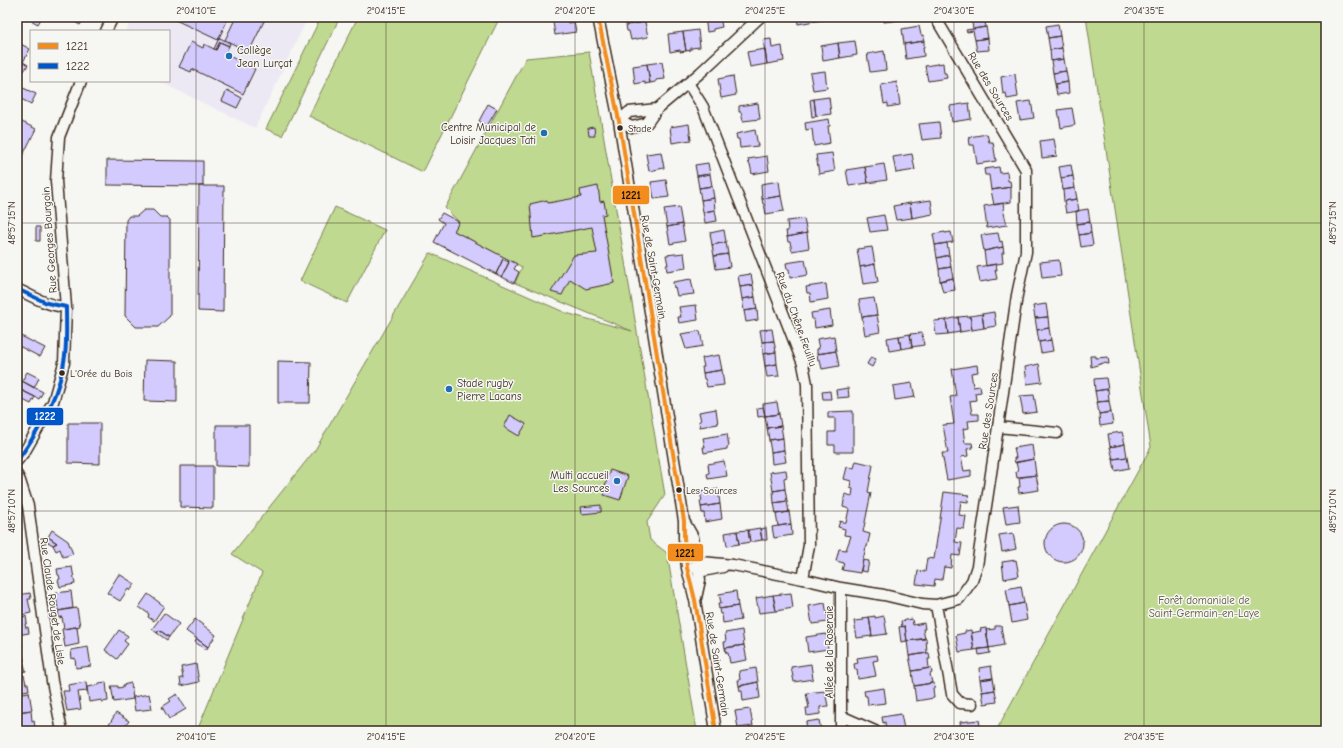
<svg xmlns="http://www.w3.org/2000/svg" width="1343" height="748" viewBox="0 0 1343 748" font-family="'Comic Neue',sans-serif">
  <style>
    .built { fill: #ece9f5 }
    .green { fill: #bfd990; stroke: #7d8257 }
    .building { fill: #d3cafd; stroke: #3b2a1e }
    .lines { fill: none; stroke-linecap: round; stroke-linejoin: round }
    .minor-casing { stroke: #3b2a1e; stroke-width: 13 }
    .minor { stroke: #f6f6f2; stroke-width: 10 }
    .bus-1-casing { stroke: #f6f6f2; stroke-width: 7 }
    .bus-2-casing { stroke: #f6f6f2; stroke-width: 7 }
    .bus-1 { stroke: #f28c1c; stroke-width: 4 }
    .bus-2 { stroke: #0055c8; stroke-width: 4 }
    .ticks { fill: none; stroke: #3b2a1e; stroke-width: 1; stroke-opacity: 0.45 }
    .poi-dot { fill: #1f6fb2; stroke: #f6f6f2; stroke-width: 1.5 }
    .bus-dot { fill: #3b2a1e; stroke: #f6f6f2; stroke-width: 1.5 }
    .labels { text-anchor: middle; stroke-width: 3; stroke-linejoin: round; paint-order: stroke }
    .bus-label { font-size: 10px; fill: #3b2a1e; stroke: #f6f6f2; text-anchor: start }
    .poi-label { font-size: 11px; fill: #3b2a1e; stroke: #f6f6f2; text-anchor: start }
    .street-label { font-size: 11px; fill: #3b2a1e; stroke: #f6f6f2 }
    .park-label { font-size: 11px; fill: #5c563a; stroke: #f6f6f2 }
    .line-badge { stroke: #f6f6f2; stroke-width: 1.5 }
    .badge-label { font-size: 11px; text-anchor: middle; font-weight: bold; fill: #fff }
    .pale-badge-label { font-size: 11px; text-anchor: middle; font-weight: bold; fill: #111 }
    .neatline { fill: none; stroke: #3b2a1e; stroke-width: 1.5 }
    .ticks-label { font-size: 10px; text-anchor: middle; fill: #3b2a1e }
  </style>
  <rect width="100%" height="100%" fill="#f6f6f2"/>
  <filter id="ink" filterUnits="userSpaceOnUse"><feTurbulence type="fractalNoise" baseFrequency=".025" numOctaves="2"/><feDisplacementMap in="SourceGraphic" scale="8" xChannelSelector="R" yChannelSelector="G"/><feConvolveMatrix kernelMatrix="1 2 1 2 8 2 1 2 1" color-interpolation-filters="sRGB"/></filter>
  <g filter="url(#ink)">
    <!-- built -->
    <path class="built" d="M133 17H308L255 128 158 81H169V31H126Z"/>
    <!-- green -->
    <path class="green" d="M321 17H340L282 136 266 129Z
      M358 17H500L423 172 309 116Z
      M1086 17H1326V731H996L1151 447Z
      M589 52 665 495 647 522 650 540 667 553 697 731H197L262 573 232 554 315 450 430 253 566 313 632 331 515 283 522 267 454 231 459 222 445 208 526 58Z
      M335 207 385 230 347 303 300 281Z"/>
    <!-- building -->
    <path class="building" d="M25 17H42L38 24Z
      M66 17H85L80 25Z
      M169 17H218L227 21 218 40Z
      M236 17H266L249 52 225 40Z
      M550 17H567L568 23 574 22 576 32 555 35 553 22H551Z
      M627 17H645V22L626 25 625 19H627Z
      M705 17H720L722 27 713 29V31L707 32Z
      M797 17H814L815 21 798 24Z
      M814 17H832V19L815 21Z
      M883 17H901V20L884 22Z
      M971 17H984L986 27 973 29Z
      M645 22 648 37 631 40 629 31H627L626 25Z
      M1058 24 1060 36 1048 38 1046 26Z
      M919 26 921 35H923L924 41 904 44 902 29Z
      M986 27 988 38 975 40 973 31 967 32 966 30Z
      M698 30 700 47 691 48V50L686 51 683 32Z
      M683 32 686 51 680 52V50L670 52 668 34Z
      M1060 36 1062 48 1050 50 1048 38Z
      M219 38H220L230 43 229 46 220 42 216 50 214 49Z
      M988 38 989 50 977 51 975 40Z
      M771 39 772 48 782 46 784 61 767 64 763 40Z
      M855 41 857 55 840 58 838 43Z
      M924 41V47H923L924 56 906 59 904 44Z
      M17 42 30 49 23 62 28 65 24 71 17 67Z
      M191 42 203 48 204 44 216 50 220 42 229 46 225 54 255 69 243 94 192 69 191 72 179 67Z
      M838 43 840 58 823 61 821 46Z
      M1062 48 1064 59 1051 61 1050 50Z
      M765 49 767 64 750 67 747 52Z
      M884 51 886 70 870 72 867 54Z
      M1064 59 1066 71 1053 73 1051 61Z
      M662 62 665 79 656 80V82L650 83 647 64Z
      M943 63 944 73H946L947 78 928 81 925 66Z
      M647 64 650 83 645 84V82L635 84 633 66Z
      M825 71 827 88 813 90 810 73Z
      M1066 71 1068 82 1055 84 1053 73Z
      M1015 74 1018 97 1007 99 1006 93 1003 94 1001 77Z
      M733 76 736 95 721 98 718 79Z
      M897 82 900 105 888 107V103L884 104 881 85Z
      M1068 82 1069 93 1057 95 1055 84Z
      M19 86 36 94 31 104 17 97V89Z
      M227 90 242 98 237 108 222 101Z
      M829 97 831 114 816 116 814 99Z
      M814 99 816 116 812 117 810 100Z
      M1031 101 1034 118 1020 120 1017 103Z
      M758 103 760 119 743 121 741 112H739V106Z
      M969 103 971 119 952 122 950 106Z
      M488 104 497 109 487 126 479 121Z
      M1072 108 1075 125 1061 128 1058 110Z
      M829 119 830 126H828L830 143 814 146 812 129 806 130 805 123Z
      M20 121 36 129 21 159 17 157V145L21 139 17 137V128Z
      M939 122 941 138 922 140 919 124Z
      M689 124 691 140 672 143 670 127Z
      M594 127 595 136H589L588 128Z
      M755 130 758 146 740 148 739 139H737L736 134Z
      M987 134 989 142H993L996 161 977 164 974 145H970L969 137Z
      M1054 139 1057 156 1042 158 1040 141Z
      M661 152 664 168 649 171 646 154Z
      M832 153 835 171 819 174 816 155Z
      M912 154 915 170 896 173 893 157Z
      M767 156 769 171 752 174 750 164H749L748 159Z
      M107 160 203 161V186L107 185Z
      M708 163 710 174 697 176 695 165Z
      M884 164 887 180 868 183 865 167Z
      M1071 165 1073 176 1061 178 1059 167Z
      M865 167 868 183 849 186 846 170Z
      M999 167 1000 173 1007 172 1008 181H1010L1011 187 991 190 989 175H985L984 169Z
      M710 174 712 186 699 188 697 176Z
      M1073 176 1075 188 1063 190 1061 178Z
      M666 180 669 197 654 199 651 182Z
      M779 181 781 196 762 199 761 184Z
      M199 186H224L223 312 198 311Z
      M598 186 600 202 604 201 606 214 602 215 614 283 586 289 570 279 562 295 551 292 574 255 597 253 592 227 533 238 530 204 547 200 548 203 581 197 580 190Z
      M712 186 714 198 701 200 699 188Z
      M1011 187V202L994 205 991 190Z
      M1075 188 1077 199 1064 201 1063 190Z
      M781 196 784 211 766 214 764 204H763L762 199Z
      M714 198 715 210 703 212 701 200Z
      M1077 199 1079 211 1066 213 1064 201Z
      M931 200 933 214 912 218 910 203Z
      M910 203 912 218 896 220 893 206Z
      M1003 203 1004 209H1003L1007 225 987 228 984 206Z
      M679 207 682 224 667 227 664 209Z
      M1088 209 1090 222 1077 224 1076 211Z
      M144 210H153L160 217H167L170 220V316L158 327H136L125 316 126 220 129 216H137Z
      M715 210 717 221 705 223 703 212Z
      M442 213 459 222 454 231 517 264 514 269 519 272 514 283 502 277 509 262 503 259 496 274 434 242 444 223 438 219Z
      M884 215 887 230 870 232 867 218Z
      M804 219 807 233 787 237 786 231H788L787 221Z
      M1090 222 1091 233 1079 235 1077 224Z
      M682 224 685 241 670 244 667 227Z
      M36 227H40V241H36Z
      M724 230 726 242 712 245 710 233Z
      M945 232V233L951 232 953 242 935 245 933 234Z
      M807 233 809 248 792 251 790 242H788L787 237Z
      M998 233 1000 242 1002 241 1003 247 984 251 981 235Z
      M1091 233 1093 245 1081 247 1079 235Z
      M726 242 728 254 714 256 712 245Z
      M947 243 949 255 937 258 935 245Z
      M872 247 875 264 860 267 857 249Z
      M1003 247 1004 253H1002L1003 263 986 266 984 251Z
      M684 253 686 268 667 271 666 265H668L666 255Z
      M728 254 730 267 716 269 714 256Z
      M949 255 951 267 939 269 937 258Z
      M503 259 509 262 502 277 496 274Z
      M805 260 808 275 790 278 789 269H787L786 263Z
      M1059 260 1061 276 1042 278 1040 262Z
      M875 264 878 282 863 284 860 267Z
      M996 264 997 270H995L997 279 980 282 977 267Z
      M951 267 953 278 940 281 939 269Z
      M751 274 753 285 740 287 738 276Z
      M953 278 955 290 943 292 940 281Z
      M691 279 694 294 677 296 675 287 674 288 673 282Z
      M826 284 828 299 811 302 810 293H807L806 287Z
      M753 285 755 297 742 299 740 287Z
      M755 297 757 309 744 311 742 299Z
      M874 298 877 315 862 317 859 300Z
      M1046 304 1048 317 1035 318 1033 306Z
      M696 305 698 320 679 323 678 317H681L679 307Z
      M757 309 758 320 746 322 744 311Z
      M830 310 832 325 815 328 814 319H812L811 313Z
      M994 312 996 326 984 328 982 314Z
      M982 314 984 328 972 330 970 316Z
      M877 315 880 332 865 335 862 317Z
      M970 316 972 330 960 332 958 317Z
      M958 317 960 332 948 334 946 320Z
      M1048 317 1049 328 1037 330 1035 318Z
      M946 320 948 334 936 335 934 321Z
      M1049 328 1051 340 1039 342 1037 330Z
      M772 329 774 341 762 342 760 330Z
      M700 331 703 346 686 349 681 334Z
      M922 333 924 345 912 347 910 334Z
      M17 334 45 348 40 357 17 345Z
      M910 334 912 347 901 349 899 336Z
      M834 336 836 351 817 354V349H819L817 339Z
      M899 336 901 349 889 351 887 338Z
      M1051 340 1053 351 1041 353 1039 342Z
      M774 341 776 352 763 354 762 342Z
      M836 351 839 366 822 369 820 360H818L817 354Z
      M776 352 777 364 765 366 763 354Z
      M719 355 722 370 703 373 702 367H704L702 358Z
      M1090 356H1096V358L1108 357 1109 364 1103 363 1091 367Z
      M871 357 876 359 872 367 867 364Z
      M145 360 177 361V402L144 401Z
      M278 361 311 362 310 403H278Z
      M777 364 779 376 767 377 765 366Z
      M1039 364 1042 382 1027 384 1025 367Z
      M977 365 978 372 971 373 972 379 973 387 980 386 981 392 975 393 976 400 970 401 972 414H979V420L968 421 969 428 963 429 965 443H972L973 448 967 449 968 456 961 457 964 471 971 470V476L947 480 942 453H948L943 425 954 424 950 397 956 396 952 369Z
      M722 370 724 385 707 387 705 379H704L703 373Z
      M27 372 39 378 34 388 22 381Z
      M1106 378 1108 389 1095 391 1094 379Z
      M22 381 43 392 39 399 19 389Z
      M912 383 915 397 895 400 893 386Z
      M17 388 35 397 31 404 17 397Z
      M848 388 849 397 837 398 836 390Z
      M1108 389 1109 401 1097 402 1095 391Z
      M830 391 831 399H823L822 392Z
      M1034 395 1037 412 1023 414 1020 396Z
      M1109 401 1111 412 1099 414 1097 402Z
      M777 402 779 414 765 416 763 404Z
      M763 407 765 416 758 417 757 408Z
      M716 409 718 424 700 427 699 421H701L699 412Z
      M853 411V452H835V445H828V432H835V418H828V412Z
      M1111 412 1113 424 1100 426 1099 414Z
      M779 414 781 426 767 428 765 416Z
      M510 415 526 424 519 436 504 427Z
      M68 423H100V464L68 463Z
      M216 425H249V467L216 466Z
      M781 426 783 438 769 440 767 428Z
      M1122 432 1125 444 1110 447 1108 434Z
      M727 434 729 446 727 447V449L704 453 703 447H705L703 438Z
      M783 438 784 450 771 452 769 440Z
      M1125 444 1127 457 1113 459 1110 447Z
      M1032 445 1034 459 1015 463 1014 458H1016L1014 448Z
      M784 450 786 462 772 464 771 452Z
      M1127 457 1129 468 1115 471 1113 459Z
      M1034 459 1036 475 1017 478 1016 472 1018 471 1016 462Z
      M724 461 727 476 708 479 707 474 709 473 708 464Z
      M856 461 873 465 868 492 871 493 863 532 870 534 867 547H866L860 573 842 570 844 563 836 561 839 549 846 550 851 536 844 535 845 529 838 527 840 521 846 523 849 509 843 507 845 494 852 496 853 489 850 488 851 481 844 479 847 467 854 468Z
      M180 466H213V508L180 507Z
      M610 470 628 476 620 500 604 495 607 486H605Z
      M786 470 787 477 784 478 785 489 773 491 770 472Z
      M1036 475 1039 490 1019 493 1018 487H1020L1019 477Z
      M718 489 720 504 701 507 700 501H702L700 492Z
      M785 489 787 501 774 503 773 491Z
      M944 492 969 495 968 502 961 501 959 515 966 516 964 529 957 528 955 542 962 543 960 556 952 555 951 568 944 567 942 580 935 579 934 586 916 584 918 571 925 572 927 558 934 559Z
      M787 501 789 512 776 514 774 503Z
      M720 504 722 519 705 522 704 513H702L701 507Z
      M601 505V512L582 514 581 507Z
      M1018 505 1020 522 1006 524 1003 507Z
      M789 512 791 524 778 526 776 514Z
      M791 524 792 535 774 538 772 527Z
      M1045 543a19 19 0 1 1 38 0a19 19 0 1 1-38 0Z
      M760 528 762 540 750 542 748 530Z
      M766 528 767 540H762L760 529Z
      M52 530 68 541 73 554 63 557 60 549 56 551 53 545 57 543 48 537Z
      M748 530 750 542 739 544 737 531Z
      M737 531 739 544 727 546 725 533Z
      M1013 533 1016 549 1002 552 999 535Z
      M48 537 57 543 53 545 46 541Z
      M863 560 869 561 867 572 861 571Z
      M1016 560 1019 576 1004 579 1002 562Z
      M72 567 75 584 60 587 58 580 60 579 59 575H58L57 569Z
      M119 574 135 584 130 591 128 589 120 601 107 593Z
      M1021 586 1024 603 1009 606 1006 589Z
      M71 591 73 608 58 611 56 593Z
      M736 591 738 606 719 609 718 603H721L719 594Z
      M30 593 31 599H28L31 613 17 616V595Z
      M791 593 793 608 776 611 773 595Z
      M148 594 164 606 154 621 148 617 149 614 139 607Z
      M773 595 776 611 759 613 756 598Z
      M825 603 828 622 812 624 809 606Z
      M1024 603 1027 620 1012 623 1009 606Z
      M738 606 741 620 723 623 722 614H720L719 609Z
      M77 608 80 626 64 629 62 617 59 618 58 611Z
      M164 613 179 624 169 637 159 630 157 633 152 629Z
      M26 616 27 623 25 624 26 628 28 627 29 633 17 635V618Z
      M875 616V618L884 616 887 634 872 636 869 617Z
      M869 617 872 636 857 638 854 621 864 620 863 618Z
      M195 619 216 635 208 647 186 631Z
      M912 619 913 625 924 623 925 629H923L925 639 907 641 905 626 902 627 901 621Z
      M905 626 907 641 901 642 899 627Z
      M995 626H1001L1004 645 989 648 986 630 995 629Z
      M77 627 79 644 65 647 62 629Z
      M986 628 989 648 974 650 971 633 981 631 980 629Z
      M119 630 128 636 124 641 128 644 117 659 105 650Z
      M159 630 169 637 167 640 157 633Z
      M742 630 744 645 725 648 724 642H726L725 633Z
      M971 630 974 650 959 652 956 635 965 633V631Z
      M826 634 828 649 808 652 806 637Z
      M17 635H20V645H22L23 653 17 654Z
      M926 638 927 653 909 656 907 641Z
      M197 639 208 647 206 650 195 642Z
      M744 645 747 660 730 663 728 653H726L725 648Z
      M88 647 91 666 76 668 75 658 72 659 71 650Z
      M989 648 990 653 979 655 978 649Z
      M23 653 24 661H23L26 671 17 673V654Z
      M927 653H929L930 659H928L929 668 912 671 909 656Z
      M877 655 878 660 873 661 876 676 858 679 857 669 855 670 854 664 858 663 857 658Z
      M196 664 199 682 181 686 180 678H183L181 667Z
      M811 664 813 679 794 682 791 667Z
      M991 666 993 678 980 680 979 668Z
      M756 668 758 682 739 686 738 680H740L739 671Z
      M931 668 932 673 930 674 932 683 914 686 912 671Z
      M24 675 26 684H28L29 690 17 692V676Z
      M993 678 995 690 982 692 980 680Z
      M86 682 87 691 78 692 81 709 67 711 63 691H69L68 685Z
      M106 682 108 701 102 702V700L89 702 87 687 99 685V683Z
      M758 682 760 698 743 701 742 691H740L739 686Z
      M131 683 133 699 114 702 111 686H118V688L123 687V685Z
      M932 683H934L935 688H933L934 698 916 701 914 686Z
      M884 688 886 703 868 705 867 696H865L864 691Z
      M995 690 997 702 984 704 982 692Z
      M825 691 828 706 820 707V714L807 716 806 708H809L806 693Z
      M29 692 32 710 18 712 17 694Z
      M149 694 152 709 135 711 133 697Z
      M177 694 186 709 169 719 162 707 171 701 169 699Z
      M750 709 753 726 738 728 735 711Z
      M31 710 32 721 34 720 35 728 18 731 17 712Z
      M116 713 129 721 122 731H111L107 728Z
      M901 714 904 729 886 731 885 722 883 723 882 717Z
      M819 720 821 731H807L806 722Z
      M979 720 981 731H961L960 722Z"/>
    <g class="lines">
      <defs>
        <path id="minor" d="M598 17 619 121 684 521V538L687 568 695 600 716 731
          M106 31 113 17
          M688 83 703 107 803 364 807 384 809 545 803 579
          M657 109 629 112 619 121 632 127 647 123 657 109 700 73 760 17
          M17 289C33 297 48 306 66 307
          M998 427 1057 433
          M17 461 25 451 53 402 64 363 66 307 56 181 59 137 81 81
          M17 475 20 481 28 506 52 681 62 731
          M685 523 693 537 700 580 696 598
          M697 567 703 571 723 567
          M687 568 697 567 702 562 733 565 803 579 841 588 884 595 922 604 936 605 959 599 972 581 977 566 998 427 1017 295 1026 252V170L935 17
          M841 588V731
          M936 605 952 694 960 703 972 704
          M841 716 875 731"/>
      </defs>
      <!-- minor casing -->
      <use href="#minor" class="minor-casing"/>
      <!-- minor -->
      <use href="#minor" class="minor"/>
      <defs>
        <path id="bus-1" d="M598 17 619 121 684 521V538L687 568 695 600 716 731"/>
        <path id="bus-2" d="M17 289 47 303 66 307
          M17 461C40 430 60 395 65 356 67 340 66 323 66 307"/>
      </defs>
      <!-- bus-1 casing -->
      <use href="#bus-1" class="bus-1-casing"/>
      <!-- bus-2 casing -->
      <use href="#bus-2" class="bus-2-casing"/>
      <!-- bus-1 -->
      <use href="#bus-1" class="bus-1"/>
      <!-- bus-2 -->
      <use href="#bus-2" class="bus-2"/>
    </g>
  </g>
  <!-- ticks -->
  <path class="ticks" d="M196 17V731M386 17V731M575 17V731M765 17V731M954 17V731M1144 17V731M17 223H1326M17 511H1326"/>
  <!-- markers -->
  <g class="poi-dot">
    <circle cx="229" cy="56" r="4"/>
    <circle cx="544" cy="133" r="4"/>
    <circle cx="449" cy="389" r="4"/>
    <circle cx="617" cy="481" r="4"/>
  </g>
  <g class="bus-dot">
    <circle cx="620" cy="128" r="3.5"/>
    <circle cx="62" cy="373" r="3.5"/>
    <circle cx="679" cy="490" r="3.5"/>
  </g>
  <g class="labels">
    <!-- bus labels -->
    <g class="bus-label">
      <text x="628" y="132">Stade</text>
      <text x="70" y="377">L'Orée du Bois</text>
      <text x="686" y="494">Les Sources</text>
    </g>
    <!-- poi labels -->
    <g class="poi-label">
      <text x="237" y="54">Collège<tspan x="237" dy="13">Jean Lurçat</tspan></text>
      <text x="536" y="131" text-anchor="end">Centre Municipal de<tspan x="536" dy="13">Loisir Jacques Tati</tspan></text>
      <text x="457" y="387">Stade rugby<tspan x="457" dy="13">Pierre Lacans</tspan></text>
      <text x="609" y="479" text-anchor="end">Multi accueil<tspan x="609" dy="13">Les Sources</tspan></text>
    </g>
    <!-- street labels -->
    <g class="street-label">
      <text transform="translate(991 86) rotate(59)" y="4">Rue des Sources</text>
      <text transform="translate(49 240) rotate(-94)" y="4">Rue Georges Bourgoin</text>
      <text transform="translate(654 267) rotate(80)" y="4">Rue de Saint-Germain</text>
      <text transform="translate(797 319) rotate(70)" y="4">Rue du Chêne Feuillu</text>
      <text transform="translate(988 411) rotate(-81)" y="4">Rue des Sources</text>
      <text transform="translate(53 601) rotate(82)" y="4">Rue Claude Rouget de Lisle</text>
      <text transform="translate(829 652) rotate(-90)" y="4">Allée de la Roseraie</text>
      <text transform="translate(718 664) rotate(81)" y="4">Rue de Saint-Germain</text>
    </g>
    <!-- park labels -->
    <g class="park-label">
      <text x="1204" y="604">Forêt domaniale de<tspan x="1204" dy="13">Saint-Germain-en-Laye</tspan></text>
    </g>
  </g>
  <g class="line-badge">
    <rect x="612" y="185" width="38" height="20" rx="4" fill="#f28c1c"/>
    <rect x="26" y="407" width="38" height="19" rx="4" fill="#0055c8"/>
    <rect x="667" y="543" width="37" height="19" rx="4" fill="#f28c1c"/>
  </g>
  <g class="badge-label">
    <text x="45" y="420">1222</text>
  </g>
  <g class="pale-badge-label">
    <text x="631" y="199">1221</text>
    <text x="685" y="557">1221</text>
  </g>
  <!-- margin -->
  <rect width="1343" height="748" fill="none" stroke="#f6f6f2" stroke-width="44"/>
  <!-- legend -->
  <rect x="30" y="30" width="140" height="52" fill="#f6f6f2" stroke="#aba49d"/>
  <rect x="38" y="43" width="20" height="6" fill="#f28c1c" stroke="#aba49d"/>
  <text x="66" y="50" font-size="12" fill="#3b2a1e">1221</text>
  <rect x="38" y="63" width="20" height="6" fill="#0055c8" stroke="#aba49d"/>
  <text x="66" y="70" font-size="12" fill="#3b2a1e">1222</text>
  <rect x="22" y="22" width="1299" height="704" class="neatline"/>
  <g class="ticks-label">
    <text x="196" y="14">2°04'10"E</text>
    <text x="386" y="14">2°04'15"E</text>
    <text x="575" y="14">2°04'20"E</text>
    <text x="765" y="14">2°04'25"E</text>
    <text x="954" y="14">2°04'30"E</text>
    <text x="1144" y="14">2°04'35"E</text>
    <text transform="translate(11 223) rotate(-90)" y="4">48°57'15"N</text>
    <text transform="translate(1332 223) rotate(-90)" y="4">48°57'15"N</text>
    <text transform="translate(11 511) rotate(-90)" y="4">48°57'10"N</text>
    <text transform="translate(1332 511) rotate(-90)" y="4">48°57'10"N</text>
    <text x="196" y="740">2°04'10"E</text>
    <text x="386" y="740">2°04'15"E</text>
    <text x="575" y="740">2°04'20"E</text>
    <text x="765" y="740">2°04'25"E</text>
    <text x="954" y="740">2°04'30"E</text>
    <text x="1144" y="740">2°04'35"E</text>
  </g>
</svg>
